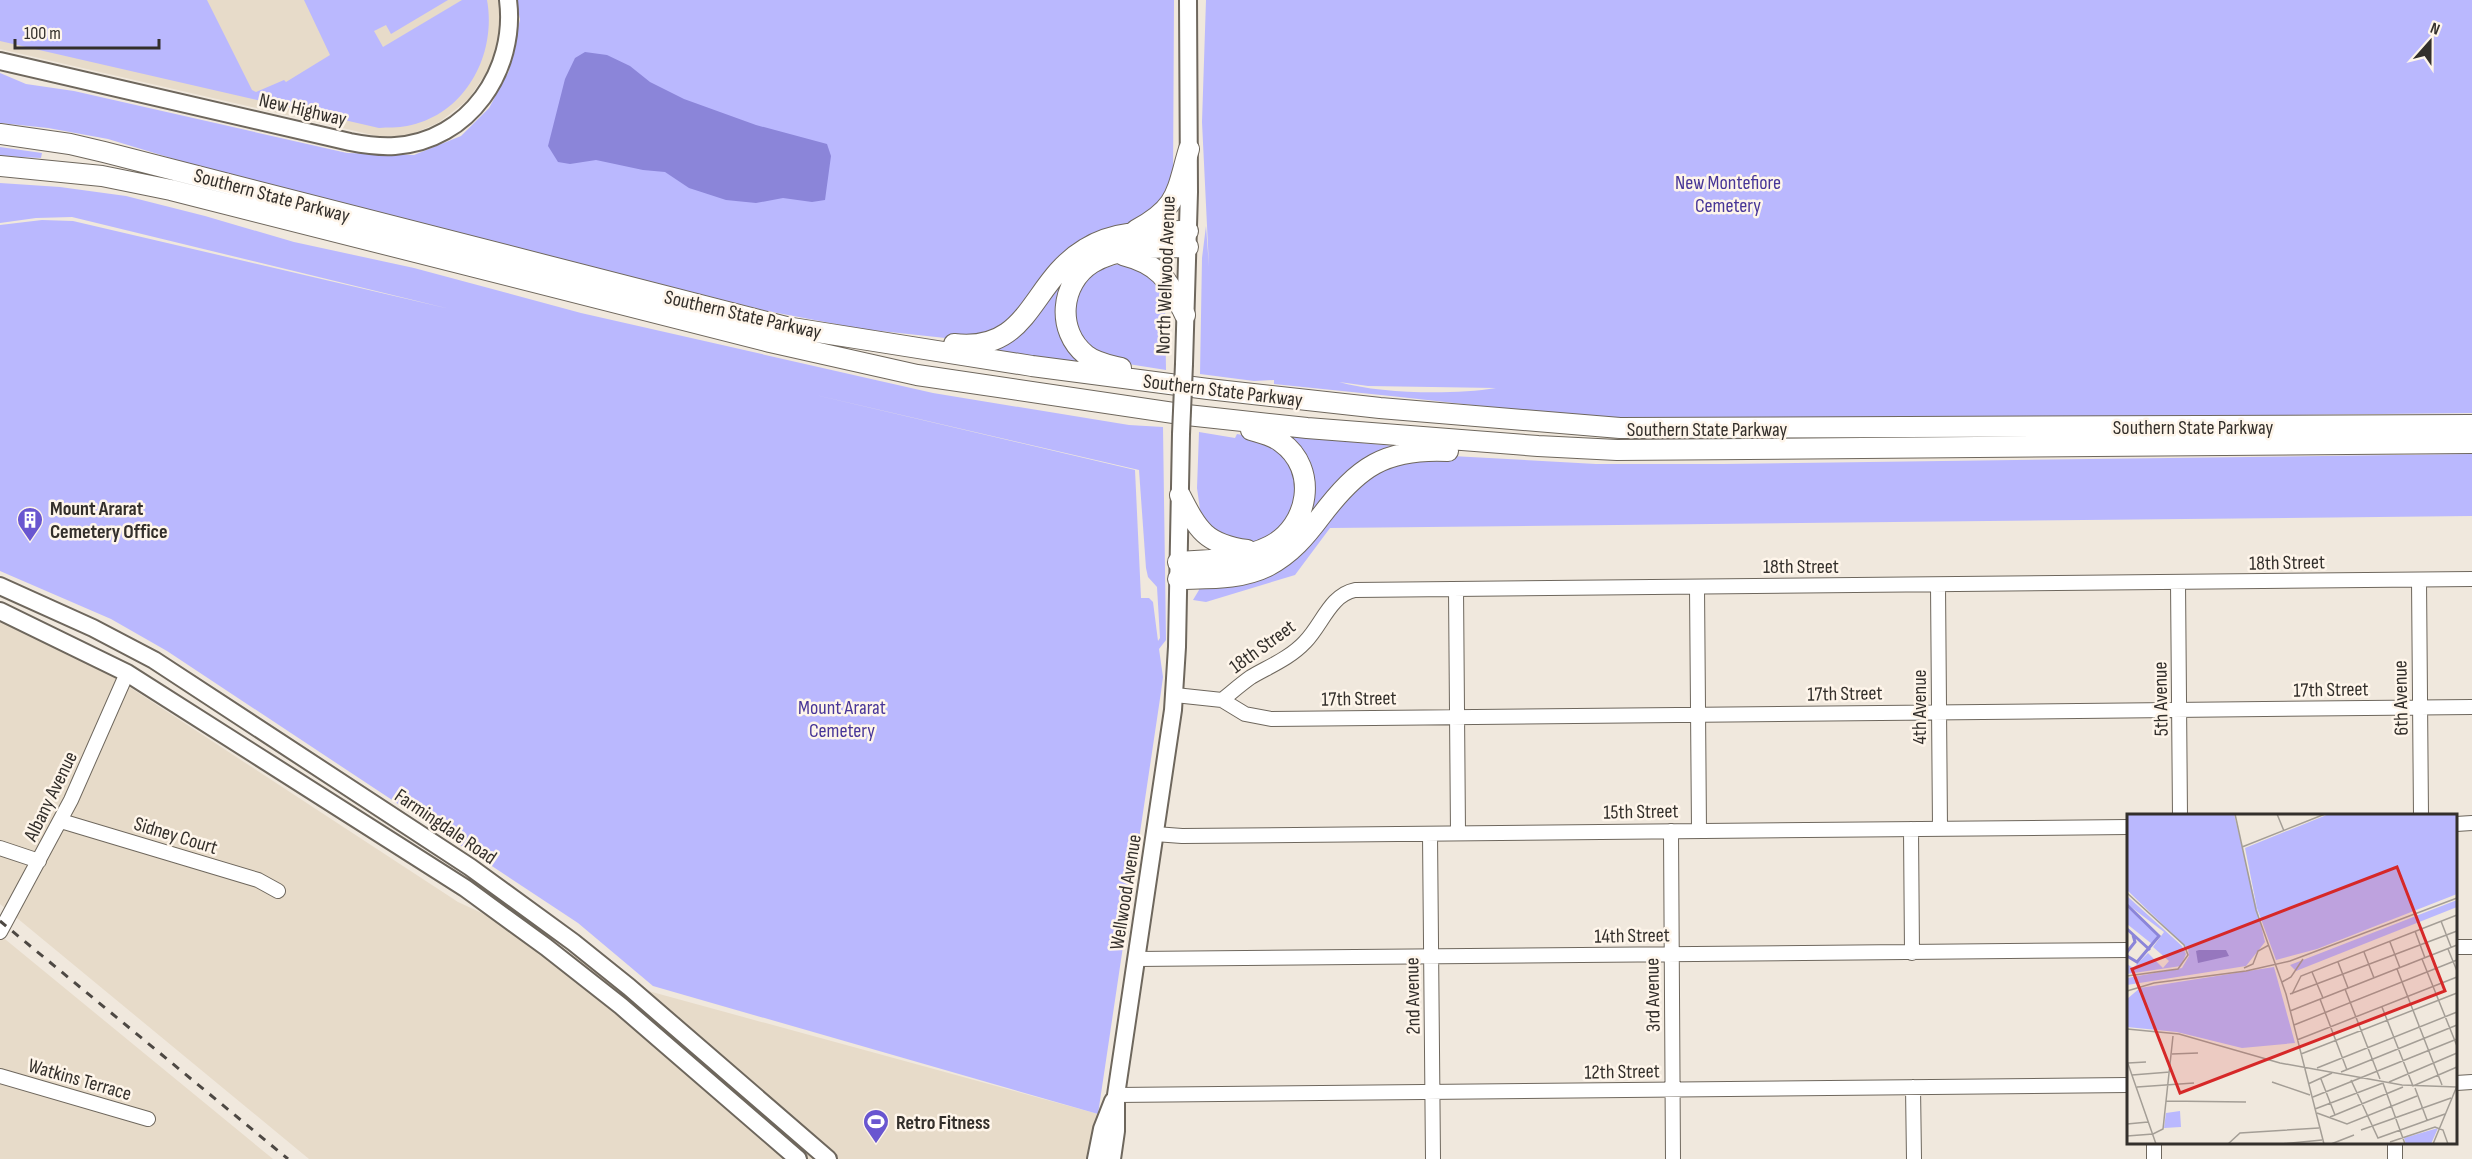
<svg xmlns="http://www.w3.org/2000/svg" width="2472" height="1159" viewBox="0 0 2472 1159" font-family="'Sofia Sans Condensed',sans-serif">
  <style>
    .built { fill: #e7dbc9 }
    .green { fill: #bab8fe; fill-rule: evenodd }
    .water { fill: #8b85d9 }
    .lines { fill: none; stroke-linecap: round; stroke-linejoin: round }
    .minor-casing { stroke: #6e675d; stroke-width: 16 }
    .major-casing { stroke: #6e675d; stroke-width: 20 }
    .highway-casing { stroke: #6e675d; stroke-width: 22 }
    .minor { stroke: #fff; stroke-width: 14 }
    .major { stroke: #fff; stroke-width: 16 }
    .highway { stroke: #fff; stroke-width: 20 }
    .rail { stroke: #4d4843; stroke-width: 3; stroke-dasharray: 8 8; stroke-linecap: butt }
    .major-bridge-casing { stroke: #6e675d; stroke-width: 20; stroke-linecap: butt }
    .major-bridge { stroke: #fff; stroke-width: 16 }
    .labels { text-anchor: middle; stroke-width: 5; stroke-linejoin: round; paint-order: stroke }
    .street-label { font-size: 20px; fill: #332f2b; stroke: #fef5ea }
    .park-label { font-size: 20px; fill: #473597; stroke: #fef5ea }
    .poi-label { font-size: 20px; font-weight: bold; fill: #332f2b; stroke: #fef5ea; text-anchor: start }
    .inset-river { fill: none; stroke: #8b85d9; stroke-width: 3 }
    .inset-road { fill: none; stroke: #a49e96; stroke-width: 1.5 }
    .view { fill: #d62828; fill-opacity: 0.15; stroke: #d62828; stroke-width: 3 }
    .inset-edge { fill: none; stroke: #332f2b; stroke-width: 3 }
  </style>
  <rect width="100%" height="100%" fill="#f0e8dd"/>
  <!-- built -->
  <path class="built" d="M0 0H499L504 31 490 67 468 100 438 123 405 137 377 136 0 49Z
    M0 621 111 675 458 902 652 992 1098 1114 1091 1159H309L0 904Z
    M0 935 273 1159H0Z"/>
  <!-- green -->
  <path class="green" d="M0 0H207L252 90 256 92 284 80 286 82 330 55 304 0H448L391 34 386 25 374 31 383 47 462 0H487C497 55 465 115 407 126 398 128 388 127 379 128L0 41Z
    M516 0H1174L1173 182 1161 211 1080 244 1013 324 973 341 862 329 767 311 641 279 589 271 237 178 108 139 48 128 0 123V73L26 84 74 91 347 153 414 155 461 136 489 108 509 71 520 19Z
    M1206 0H2472V413L1641 422C1519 411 1397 396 1274 384V380L1254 381 1200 374 1202 258 1206 226 1209 267 1202 122ZM1339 382 1368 386 1496 388C1453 395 1381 394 1339 382Z
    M0 147 42 153 41 158 0 156Z
    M0 183 60 187 126 196 205 216 294 242 414 268 581 313 933 393 1129 425 1163 427 1166 640 1159 649 1163 677 1161 692 1098 1114 653 986 578 923 167 651 111 619 0 571V225L42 220 73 221 450 309 72 217 36 218 0 223ZM807 393 1139 470 1146 568 1148 577 1157 587 1160 638 1158 641 1153 602 1149 598H1141L1135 470Z
    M1124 247 1063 297 1086 364 987 352 1050 286Z
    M1128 262 1149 269 1170 303 1165 304 1166 370 1103 360 1072 326C1075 284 1086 270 1128 262Z
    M1199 432 1235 438 1237 434 1263 439 1296 466 1298 505C1273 537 1271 547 1227 544L1201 517 1197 488Z
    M1296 437 1406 447 1318 518 1260 558 1310 499 1280 438Z
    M2472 454V516L1330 528 1295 575 1206 602 1193 600 1199 590 1198 587 1395 461 1452 456 1596 464H1723Z"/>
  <!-- water -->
  <path class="water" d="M585 52 607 55 630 66 650 82 684 99 756 125 827 144 831 156 825 200 812 202 783 198 756 203 726 200 689 188 665 172 643 170 596 160 570 164 558 162 548 146 565 79 575 58Z"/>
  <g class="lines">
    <defs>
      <path id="minor" d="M2419 580 2421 816
        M2178 582 2180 816
        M1938 585 1940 828
        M1697 587 1699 830
        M1456 589 1458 833
        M1175 695 1222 700 1245 714 1271 719 2472 707
        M1222 700C1232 692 1241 684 1251 677 1270 666 1290 658 1305 642 1322 625 1330 595 1355 590L2472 579
        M61 821 258 880 278 891
        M2456 824 2472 823
        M1911 829 1912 953
        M1671 831 1673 1159
        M1155 834 1182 836 2128 827
        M1430 834 1433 1159
        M0 848 39 861
        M0 932 71 800 127 673
        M2456 947H2472
        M1136 959 2128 950
        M0 1076 148 1119
        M2456 1083 2472 1082
        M1913 1087 1914 1159
        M1116 1095 2128 1085
        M2154 1142V1159
        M2395 1142V1159"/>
      <path id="major" d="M0 61 350 142C365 145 379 147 395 146 469 141 517 70 508 0
        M1184 364 1189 192 1188 0
        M0 586 93 628 154 660 470 867 573 942 629 987 828 1159
        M0 611 127 673 465 888 546 947 621 1006 798 1159
        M1096 1159 1102 1129 1113 1101
        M1112 1159 1116 1131V1095L1173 710 1177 647 1181 434"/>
      <path id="highway" d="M0 134 70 144 104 152 786 327 1032 366 1208 389 1380 408 1620 428 2472 425
        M0 166 102 176 171 190 770 342 917 375 1187 415 1307 428 1538 446 1617 450 2472 443
        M1136 230C1179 207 1176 192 1189 149
        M1123 255C1162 265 1168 281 1185 315
        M954 344C1031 353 1030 282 1085 249 1115 230 1153 231 1188 231
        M1121 368C1109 365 1096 363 1086 355 1056 331 1060 283 1092 263 1120 246 1156 248 1188 247
        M1180 495C1198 530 1205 544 1247 550
        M1178 562C1208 560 1243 560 1270 546 1309 526 1319 469 1281 442 1272 435 1261 433 1251 430
        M1178 579C1209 578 1240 580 1268 566 1291 554 1306 536 1321 516 1358 467 1385 448 1448 451"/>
    </defs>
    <!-- minor casing -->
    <use href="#minor" class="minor-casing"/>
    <!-- major casing -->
    <use href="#major" class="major-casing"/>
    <!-- highway casing -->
    <use href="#highway" class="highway-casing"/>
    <!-- minor -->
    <use href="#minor" class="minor"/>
    <!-- major -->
    <use href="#major" class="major"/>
    <!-- highway -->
    <use href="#highway" class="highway"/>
    <!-- rail -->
    <path class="rail" d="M0 921 288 1159"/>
    <defs>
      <path id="major-bridge" d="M1181 434 1184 364"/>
    </defs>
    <!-- major-bridge casing -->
    <use href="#major-bridge" class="major-bridge-casing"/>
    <!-- major-bridge -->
    <use href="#major-bridge" class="major-bridge"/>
  </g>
  <!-- icons -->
  <defs>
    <symbol id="building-pin" viewBox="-11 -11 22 30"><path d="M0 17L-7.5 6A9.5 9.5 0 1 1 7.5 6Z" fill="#6956d0" stroke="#fef5ea"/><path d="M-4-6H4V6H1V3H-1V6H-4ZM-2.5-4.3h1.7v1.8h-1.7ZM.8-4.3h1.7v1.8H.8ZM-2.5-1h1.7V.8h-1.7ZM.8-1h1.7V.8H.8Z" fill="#fff"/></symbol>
    <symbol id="stadium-pin" viewBox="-11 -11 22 30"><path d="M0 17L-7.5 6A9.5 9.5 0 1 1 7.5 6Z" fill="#6956d0" stroke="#fef5ea"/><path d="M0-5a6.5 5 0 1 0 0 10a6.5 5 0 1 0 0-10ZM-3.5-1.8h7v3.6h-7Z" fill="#fff"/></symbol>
  </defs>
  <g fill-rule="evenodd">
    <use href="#building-pin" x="15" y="505" width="30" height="40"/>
    <use href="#stadium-pin" x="861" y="1107" width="30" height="40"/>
  </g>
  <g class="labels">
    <!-- street labels -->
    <g class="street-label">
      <text transform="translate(303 109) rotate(13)" y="7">New Highway</text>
      <text transform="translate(272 195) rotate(15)" y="7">Southern State Parkway</text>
      <text transform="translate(1165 275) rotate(-88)" y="7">North Wellwood Avenue</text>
      <text transform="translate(743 314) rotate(13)" y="7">Southern State Parkway</text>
      <text transform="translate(1223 390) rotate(7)" y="7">Southern State Parkway</text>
      <text x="2193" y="434">Southern State Parkway</text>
      <text x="1707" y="436">Southern State Parkway</text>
      <text transform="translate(2287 562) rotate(-1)" y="7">18th Street</text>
      <text x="1801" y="573">18th Street</text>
      <text transform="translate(1262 646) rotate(-36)" y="7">18th Street</text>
      <text transform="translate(2331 689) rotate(-1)" y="7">17th Street</text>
      <text transform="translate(1845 693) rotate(-1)" y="7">17th Street</text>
      <text transform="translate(1359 698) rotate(-1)" y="7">17th Street</text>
      <text transform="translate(2400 698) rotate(-91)" y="7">6th Avenue</text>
      <text transform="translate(2160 699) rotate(-91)" y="7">5th Avenue</text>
      <text transform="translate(1919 707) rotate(-90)" y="7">4th Avenue</text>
      <text transform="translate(50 796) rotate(-64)" y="7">Albany Avenue</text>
      <text transform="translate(1641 811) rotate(-1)" y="7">15th Street</text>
      <text transform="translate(446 826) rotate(34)" y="7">Farmingdale Road</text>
      <text transform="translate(176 835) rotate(17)" y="7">Sidney Court</text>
      <text transform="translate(1125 892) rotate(-81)" y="7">Wellwood Avenue</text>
      <text transform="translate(1632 935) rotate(-1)" y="7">14th Street</text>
      <text transform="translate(1652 995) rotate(-91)" y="7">3rd Avenue</text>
      <text transform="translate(1412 996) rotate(-91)" y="7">2nd Avenue</text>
      <text transform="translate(1622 1071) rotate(-1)" y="7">12th Street</text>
      <text transform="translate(80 1079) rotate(16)" y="7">Watkins Terrace</text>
    </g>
    <!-- park labels -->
    <g class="park-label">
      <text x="1728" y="189">New Montefiore<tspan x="1728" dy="23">Cemetery</tspan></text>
      <text x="842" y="714">Mount Ararat<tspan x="842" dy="23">Cemetery</tspan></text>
    </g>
    <!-- poi labels -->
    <g class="poi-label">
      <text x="50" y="515">Mount Ararat<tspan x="50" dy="23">Cemetery Office</tspan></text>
      <text x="896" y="1129">Retro Fitness</text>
    </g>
  </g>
  <!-- overview -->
  <g transform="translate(2127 814)">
    <rect width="330" height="330" fill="#f0e8dd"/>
    <path d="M0 0H107L138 128 119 152 0 171V164L55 154 62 142 61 135 0 76ZM202 0H330V80L190 135 149 146 130 94 118 34ZM0 82 55 132 59 140 54 152 0 160V150L6 154 21 139 36 154 42 147 26 133 37 118 0 90ZM330 86V93L169 157 163 151ZM0 93 31 121 25 130 0 110ZM147 153 168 229 115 234 50 218 0 213V185L13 174ZM53 297 54 313 37 314 39 299ZM311 314 304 330H279L277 324Z" fill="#bab8fe"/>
    <path d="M72 136H99L102 142 71 149 69 137Z" fill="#8b85d9"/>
    <path class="inset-river" d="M0 91 32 122 10 148 0 142M0 115 23 136M0 138 8 128 6 121"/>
    <path class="inset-road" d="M108 0 129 96 159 180 197 330M150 0 157 17M115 33 198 0M0 79 57 131 61 141 51 155 0 162M314 107 324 133M288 117 298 144M263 128 273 154M321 135 330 157M237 138 247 164M295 145 330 232M211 148 221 174M117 154 126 150 131 137 142 131M270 155 315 271M185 158 196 184M155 168 164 163 176 145M218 175 253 265M0 177 27 169 119 157 163 147 330 84M163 180 330 117M165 180 174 162 330 101M193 185 220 256M255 193 286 272 330 253M163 197 330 131M167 211 330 146M0 215 52 220 153 249 275 271 330 273M170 226 330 163M45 240 71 239M174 240 330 179M0 247 29 330M1 249 19 248M190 254 330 198M214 258 330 211M5 261 43 258M194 265 208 301M224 266 251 324 318 300M145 268 183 281M262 268 330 239M181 270 205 259M10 273 67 269M288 274 300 306M186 283 330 225M39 287 119 288M188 295 256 269 278 330M190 299 220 310 290 282M203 303 276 273M0 310 21 308M234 316 324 284M0 322 26 320 36 315 46 222M263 328 308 313 316 316 321 330M101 330 113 319 192 314M154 330 195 326M204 330 227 321M306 330 330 272"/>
    <path class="view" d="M270 53 318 177 53 279 5 155Z"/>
    <rect width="330" height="330" class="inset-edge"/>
  </g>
  <!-- north arrow -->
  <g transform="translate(2430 42) rotate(21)" stroke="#fef5ea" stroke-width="4.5" paint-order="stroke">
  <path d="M0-4.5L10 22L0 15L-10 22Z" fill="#332f2b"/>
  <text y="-9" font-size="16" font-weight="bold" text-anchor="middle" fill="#332f2b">N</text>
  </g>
  <!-- scale -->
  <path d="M15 39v9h144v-9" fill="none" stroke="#332f2b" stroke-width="3"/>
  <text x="24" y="39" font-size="18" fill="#332f2b" stroke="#fef5ea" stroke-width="4.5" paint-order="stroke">100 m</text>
</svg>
